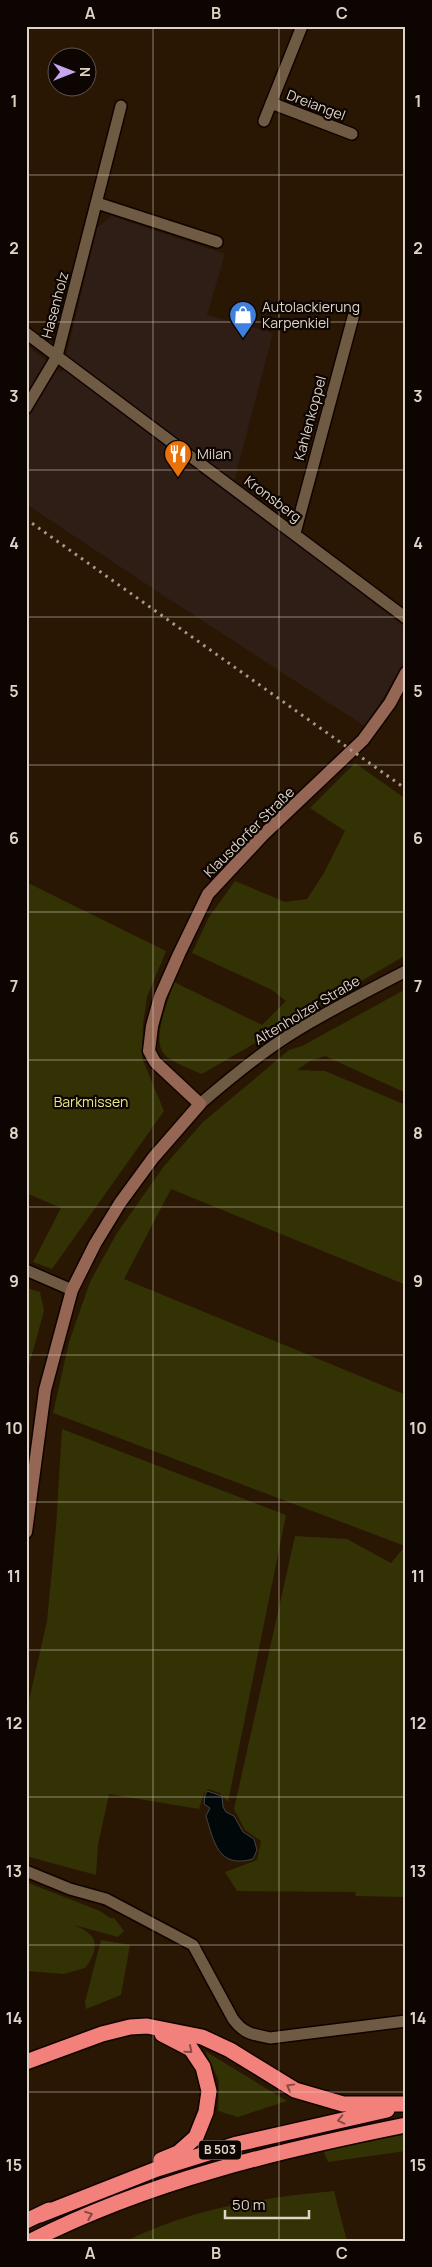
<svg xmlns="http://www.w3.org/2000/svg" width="432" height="2267" viewBox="0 0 432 2267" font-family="Manrope,sans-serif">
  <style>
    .commercial { fill: #2f1e16 }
    .green { fill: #323205 }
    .water { fill: #01080a; stroke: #444542 }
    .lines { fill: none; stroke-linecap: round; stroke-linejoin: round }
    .street-casing { stroke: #110300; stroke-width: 14 }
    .secondary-casing { stroke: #110300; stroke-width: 15 }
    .highway-casing { stroke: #110300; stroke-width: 18 }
    .street { stroke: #6f5a43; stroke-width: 11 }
    .secondary { stroke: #966654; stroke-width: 12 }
    .highway { stroke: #f2817b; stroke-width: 15 }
    .rail { stroke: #a89a8b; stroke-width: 3; stroke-dasharray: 2.5 5; stroke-linecap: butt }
    .oneway { stroke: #8a4944 }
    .grid { fill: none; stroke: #dfd3c6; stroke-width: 1; stroke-opacity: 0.55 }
    .labels { text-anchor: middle; stroke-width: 4.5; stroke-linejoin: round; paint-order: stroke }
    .shield { fill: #0c0501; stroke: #a0958b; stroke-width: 1 }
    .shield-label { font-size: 12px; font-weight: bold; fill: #dfd3c6 }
    .street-label { font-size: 14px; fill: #dfd3c6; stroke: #0c0501 }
    .poi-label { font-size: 14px; fill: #dfd3c6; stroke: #0c0501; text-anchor: start }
    .park-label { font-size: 14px; fill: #e6e987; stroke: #0c0501 }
    .neatline { fill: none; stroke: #dfd3c6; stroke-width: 2 }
    .grid-label { font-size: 16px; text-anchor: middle; font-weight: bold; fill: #dfd3c6 }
  </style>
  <rect width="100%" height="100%" fill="#291703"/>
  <!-- commercial -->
  <path class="commercial" d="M112 216 225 254 207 315 273 333 231 493 406 628V659L366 727 169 599 26 504V345L62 373 97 228Z"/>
  <!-- green -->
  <path class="green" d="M355 763 406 799V955L202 1074C192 1070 170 1061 164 1054 151 1039 169 999 174 982L262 1025 286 1001 272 990 192 953 209 917 235 881 285 902 307 899 324 873 345 831 310 808Z
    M26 882 166 951 147 997 143 1025 142 1058 164 1111 52 1269 33 1262 61 1208 26 1193Z
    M406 989V1093L325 1056 310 1061 297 1070 325 1071 406 1105V1285L171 1189 124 1279 406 1395V1897L356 1896 355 1892 237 1891 225 1872 257 1860 261 1841 245 1830 234 1809 295 1536 347 1539 391 1563 405 1546 53 1413 69 1342 90 1282 117 1233 164 1166 203 1122 289 1050 302 1046Z
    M27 1288 40 1292 44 1311 26 1376Z
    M62 1429 286 1515 228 1802 220 1793 208 1789 204 1793 199 1809 109 1794 98 1845 96 1875 26 1856V1713L47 1621 56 1527Z
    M26 1882 100 1911 110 1918H114L124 1931 118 1937 74 1925C78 1927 84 1929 88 1933 101 1942 93 1958 85 1968L64 1974 26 1971V1912L30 1913 26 1911Z
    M101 1940 130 1945 121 1995 86 2009 85 2002Z
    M205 2051 287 2101 238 2117 218 2111 219 2081Z
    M406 2133V2151L328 2162 323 2150Z
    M334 2191 347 2241H126C194 2208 260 2198 334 2191Z"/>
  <!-- water -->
  <path class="water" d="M207 1791 222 1796 223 1807 226 1812 234 1816 243 1832 254 1839 257 1850 253 1859C218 1869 214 1842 206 1816L210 1808 204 1804 205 1795Z"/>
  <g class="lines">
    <defs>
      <path id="street" d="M271 103 352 134
        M264 121 302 26
        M97 203 217 242
        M26 333 406 618
        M26 408 57 356 121 106
        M295 533 355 310
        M200 1104C229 1079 259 1054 291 1034 328 1011 367 991 406 971
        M26 1270 72 1290
        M26 1871 70 1889 106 1899 193 1945 233 2019C244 2034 252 2034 270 2038L406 2021"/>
      <path id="secondary" d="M26 1532 45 1390 72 1290 95 1244 120 1203 153 1158 200 1104 155 1062 149 1051 152 1026 160 997 179 954 208 894 263 835 363 740 390 703 406 673"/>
      <path id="highway" d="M26 2062 102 2034 130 2027 147 2026 202 2037 230 2050 295 2090 343 2104H406
        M161 2160 178 2153 196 2137 206 2112 209 2091 203 2067 191 2049 162 2034
        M40 2215 157 2169 237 2144 387 2110
        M26 2221 49 2210
        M31 2241C149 2181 277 2151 406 2125"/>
    </defs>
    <!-- street casing -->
    <use href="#street" class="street-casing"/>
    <!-- secondary casing -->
    <use href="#secondary" class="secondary-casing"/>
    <!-- highway casing -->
    <use href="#highway" class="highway-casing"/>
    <!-- street -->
    <use href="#street" class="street"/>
    <!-- secondary -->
    <use href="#secondary" class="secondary"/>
    <!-- highway -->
    <use href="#highway" class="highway"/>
    <!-- rail -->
    <path class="rail" d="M26 519 406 789"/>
  </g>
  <!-- one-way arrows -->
  <defs><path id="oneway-chevron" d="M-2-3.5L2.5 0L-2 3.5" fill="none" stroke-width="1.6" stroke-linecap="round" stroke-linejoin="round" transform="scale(1.25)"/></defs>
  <g class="oneway">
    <use href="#oneway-chevron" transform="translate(189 2050) rotate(41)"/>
    <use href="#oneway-chevron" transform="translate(290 2087) rotate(-151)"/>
    <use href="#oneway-chevron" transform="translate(341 2120) rotate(167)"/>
    <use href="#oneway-chevron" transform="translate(89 2215) rotate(-21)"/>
  </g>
  <!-- grid -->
  <path class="grid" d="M153 26V2241M279 26V2241M26 175H406M26 322H406M26 470H406M26 617H406M26 765H406M26 912H406M26 1060H406M26 1207H406M26 1355H406M26 1502H406M26 1650H406M26 1797H406M26 1945H406M26 2092H406"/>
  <!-- icons -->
  <defs>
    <symbol id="shop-pin" viewBox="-11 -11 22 30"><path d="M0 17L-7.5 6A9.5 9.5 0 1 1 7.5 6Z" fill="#3f7fe0" stroke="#0c0501"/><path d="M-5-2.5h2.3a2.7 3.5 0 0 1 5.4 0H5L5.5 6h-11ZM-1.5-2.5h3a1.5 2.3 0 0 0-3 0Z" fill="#fff"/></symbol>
    <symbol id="restaurant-pin" viewBox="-11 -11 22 30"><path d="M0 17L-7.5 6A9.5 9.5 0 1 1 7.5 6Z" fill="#e8710a" stroke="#0c0501"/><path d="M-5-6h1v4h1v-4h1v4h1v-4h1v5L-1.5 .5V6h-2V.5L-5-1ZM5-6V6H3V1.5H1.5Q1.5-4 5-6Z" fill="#fff"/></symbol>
  </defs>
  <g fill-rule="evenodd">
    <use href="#shop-pin" x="227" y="299" width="32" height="43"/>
    <use href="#restaurant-pin" x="162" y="438" width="32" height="43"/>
  </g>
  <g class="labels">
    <!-- shield labels -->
    <rect class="shield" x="199" y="2140.5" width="42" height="19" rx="4"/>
    <g class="shield-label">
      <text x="220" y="2154">B 503</text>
    </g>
    <!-- street labels -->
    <g class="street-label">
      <text transform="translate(316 105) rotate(21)" y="5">Dreiangel</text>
      <text transform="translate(55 305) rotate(-75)" y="5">Hasenholz</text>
      <text transform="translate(310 418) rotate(-75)" y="5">Kahlenkoppel</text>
      <text transform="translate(273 499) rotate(37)" y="5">Kronsberg</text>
      <text transform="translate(249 832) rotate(-45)" y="5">Klausdorfer Straße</text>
      <text transform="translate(307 1010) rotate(-31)" y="5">Altenholzer Straße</text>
    </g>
    <!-- poi labels -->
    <g class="poi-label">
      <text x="262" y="312">Autolackierung<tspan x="262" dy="16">Karpenkiel</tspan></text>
      <text x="197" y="459">Milan</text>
    </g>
    <!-- park labels -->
    <g class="park-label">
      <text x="91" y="1107">Barkmissen</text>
    </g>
  </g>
  <!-- border -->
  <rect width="432" height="2267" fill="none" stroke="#0c0501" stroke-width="55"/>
  <!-- north arrow -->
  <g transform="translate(72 72) rotate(90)"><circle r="24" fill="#0c0501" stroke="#605750"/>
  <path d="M0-4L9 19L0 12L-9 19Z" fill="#c7a6ef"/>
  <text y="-8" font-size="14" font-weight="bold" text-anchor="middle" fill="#dfd3c6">N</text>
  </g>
  <!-- scale -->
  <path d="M225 2210v8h84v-8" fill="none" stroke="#dfd3c6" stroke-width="2.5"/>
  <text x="232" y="2210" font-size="15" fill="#dfd3c6" stroke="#0c0501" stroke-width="4" paint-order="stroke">50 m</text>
  <rect x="28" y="28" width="376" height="2212" class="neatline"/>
  <g class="grid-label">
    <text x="90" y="19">A</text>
    <text x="216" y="19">B</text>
    <text x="342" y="19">C</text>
    <text x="14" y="107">1</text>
    <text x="418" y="107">1</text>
    <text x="14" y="254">2</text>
    <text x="418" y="254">2</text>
    <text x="14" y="402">3</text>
    <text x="418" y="402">3</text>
    <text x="14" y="549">4</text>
    <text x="418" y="549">4</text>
    <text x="14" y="697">5</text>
    <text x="418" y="697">5</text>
    <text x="14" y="844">6</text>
    <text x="418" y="844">6</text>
    <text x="14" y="992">7</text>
    <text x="418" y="992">7</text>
    <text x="14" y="1139">8</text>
    <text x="418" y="1139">8</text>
    <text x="14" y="1287">9</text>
    <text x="418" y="1287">9</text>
    <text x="14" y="1434">10</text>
    <text x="418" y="1434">10</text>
    <text x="14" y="1582">11</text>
    <text x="418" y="1582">11</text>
    <text x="14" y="1729">12</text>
    <text x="418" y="1729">12</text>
    <text x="14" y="1877">13</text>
    <text x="418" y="1877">13</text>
    <text x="14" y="2024">14</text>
    <text x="418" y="2024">14</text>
    <text x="14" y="2171">15</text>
    <text x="418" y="2171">15</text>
    <text x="90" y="2259">A</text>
    <text x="216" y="2259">B</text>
    <text x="342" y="2259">C</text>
  </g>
</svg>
